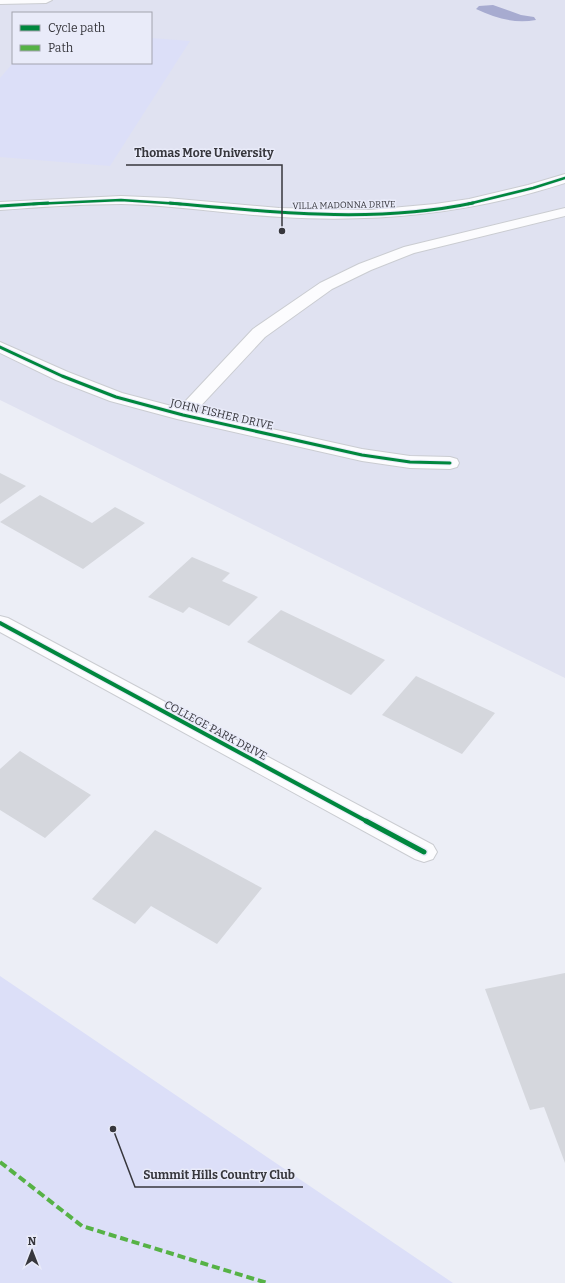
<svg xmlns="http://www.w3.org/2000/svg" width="565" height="1283" viewBox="0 0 565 1283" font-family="Bitter,serif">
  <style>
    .built { fill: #e0e2f1; fill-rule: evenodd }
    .green { fill: #dcdff8 }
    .water { fill: #a7abd0 }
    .building { fill: #d5d7dd }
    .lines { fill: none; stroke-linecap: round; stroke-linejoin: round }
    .minor-casing { stroke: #caccd1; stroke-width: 2 }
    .minor { fill: #fcfcfe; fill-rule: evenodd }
    .quiet { stroke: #56b246; stroke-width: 4; stroke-dasharray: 8 4; stroke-linecap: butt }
    .cycleway-far3-casing { stroke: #e9ebf9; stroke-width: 4 }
    .cycleway-far2-casing { stroke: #e9ebf9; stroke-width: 5 }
    .cycleway-far1-casing { stroke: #e9ebf9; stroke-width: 6 }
    .cycleway-casing { stroke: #e9ebf9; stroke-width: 8 }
    .cycleway-far3 { stroke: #00873e; stroke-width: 2.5 }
    .cycleway-far2 { stroke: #00873e; stroke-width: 3 }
    .cycleway-far1 { stroke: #00873e; stroke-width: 4 }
    .cycleway { stroke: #00873e; stroke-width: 5 }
    .labels { text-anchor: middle; stroke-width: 3; stroke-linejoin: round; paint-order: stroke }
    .far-street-label { font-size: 9px; fill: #37373d; stroke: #e9ebf9 }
    .street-label { font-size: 11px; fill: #37373d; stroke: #e9ebf9 }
    .leader { fill: none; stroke: #37373d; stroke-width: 1.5 }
    .callout-dot { fill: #37373d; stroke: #e9ebf9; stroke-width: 1.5 }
    .callout-label { font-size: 12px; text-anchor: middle; font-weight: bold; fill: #37373d; stroke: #e9ebf9; stroke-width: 3; stroke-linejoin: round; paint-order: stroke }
  </style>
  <rect width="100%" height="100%" fill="#eceef6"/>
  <!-- built -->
  <path class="built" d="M0 0H565V678L0 400ZM13 13H151V63H13Z"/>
  <!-- green -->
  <path class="green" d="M151 38 190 41 110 166 0 157V78L13 63H151Z
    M0 976 453 1283H0Z"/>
  <!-- water -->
  <path class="water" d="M493 5 521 15 534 17 536 20C514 24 496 18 476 9L479 6Z"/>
  <!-- building -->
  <path class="building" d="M0 473 26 486 0 504Z
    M40 495 92 523 115 507 145 523 83 569 0 522Z
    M192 557 230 573 222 581 258 597 229 626 189 607 183 613 148 597Z
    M281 610 385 660 351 695 247 642Z
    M416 676 495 713 462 754 382 715Z
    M20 751 91 795 45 838 0 810V769Z
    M155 830 262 888 217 944 151 906 135 924 92 899Z
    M565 973V1163L544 1107 530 1110 485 989Z"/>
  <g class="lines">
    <defs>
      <path id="minor" d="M0 0H52L46 3 0 4Z
        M565 174V183C473 213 378 223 281 217 228 214 175 205 121 204 81 204 40 207 0 210V202L121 196 167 198 279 208 369 210 435 204 469 199 528 185Z
        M565 208V216L414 253 371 270 332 289 265 337 195 412 362 449 410 456 450 457 457 459 459 463 457 467 450 469 410 468 362 461 177 419 110 401 56 380 0 353V342L68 372 122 393 179 408 253 329 320 283 359 264 404 247Z
        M0 616 8 618 433 845 437 852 433 859 424 862 415 859 0 632Z"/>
    </defs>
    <!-- minor casing -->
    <use href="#minor" class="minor-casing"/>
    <!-- minor -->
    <use href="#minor" class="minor"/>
    <!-- quiet -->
    <path class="quiet" d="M0 1162 82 1226 267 1283"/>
    <defs>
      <path id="cycleway-far3" d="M33 204 121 200 181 204
        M468 204 533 188 565 178"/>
      <path id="cycleway-far2" d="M170 203C271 212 373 224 473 203
        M0 206 48 203
        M0 347 62 376 116 397 183 415 362 455 410 462 450 463"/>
      <path id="cycleway-far1" d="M0 623 368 822"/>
      <path id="cycleway" d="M366 821 424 852"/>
    </defs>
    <!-- cycleway-far3 casing -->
    <use href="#cycleway-far3" class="cycleway-far3-casing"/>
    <!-- cycleway-far2 casing -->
    <use href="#cycleway-far2" class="cycleway-far2-casing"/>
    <!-- cycleway-far1 casing -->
    <use href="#cycleway-far1" class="cycleway-far1-casing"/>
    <!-- cycleway casing -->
    <use href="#cycleway" class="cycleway-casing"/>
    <!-- cycleway-far3 -->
    <use href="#cycleway-far3" class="cycleway-far3"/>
    <!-- cycleway-far2 -->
    <use href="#cycleway-far2" class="cycleway-far2"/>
    <!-- cycleway-far1 -->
    <use href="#cycleway-far1" class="cycleway-far1"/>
    <!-- cycleway -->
    <use href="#cycleway" class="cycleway"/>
  </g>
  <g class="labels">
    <!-- far-street labels -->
    <g class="far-street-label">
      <text transform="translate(344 205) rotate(-1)" y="3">VILLA MADONNA DRIVE</text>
    </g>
    <!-- street labels -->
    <g class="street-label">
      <text transform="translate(222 414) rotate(13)" y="4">JOHN FISHER DRIVE</text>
      <text transform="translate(216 730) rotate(28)" y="4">COLLEGE PARK DRIVE</text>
    </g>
  </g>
  <!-- callouts -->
  <path class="leader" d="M282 231L282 165H126M113 1129L135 1187H303"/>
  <g class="callout-dot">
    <circle cx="282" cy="231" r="4"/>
    <circle cx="113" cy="1129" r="4"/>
  </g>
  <g class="callout-label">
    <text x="204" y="157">Thomas More University</text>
    <text x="219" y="1179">Summit Hills Country Club</text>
  </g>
  <!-- legend -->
  <rect x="12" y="12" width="140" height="52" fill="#e9ebf9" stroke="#a2a3ae"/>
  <rect x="20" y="25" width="20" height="6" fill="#00873e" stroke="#a2a3ae"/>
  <text x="48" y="32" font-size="12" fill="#37373d">Cycle path</text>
  <rect x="20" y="45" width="20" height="6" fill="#56b246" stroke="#a2a3ae"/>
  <text x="48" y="52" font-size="12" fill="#37373d">Path</text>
  <!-- north arrow -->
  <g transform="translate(32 1251)" stroke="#e9ebf9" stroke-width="3" paint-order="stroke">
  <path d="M0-3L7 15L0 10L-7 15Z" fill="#37373d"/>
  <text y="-6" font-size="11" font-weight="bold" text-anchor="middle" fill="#37373d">N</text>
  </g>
</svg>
